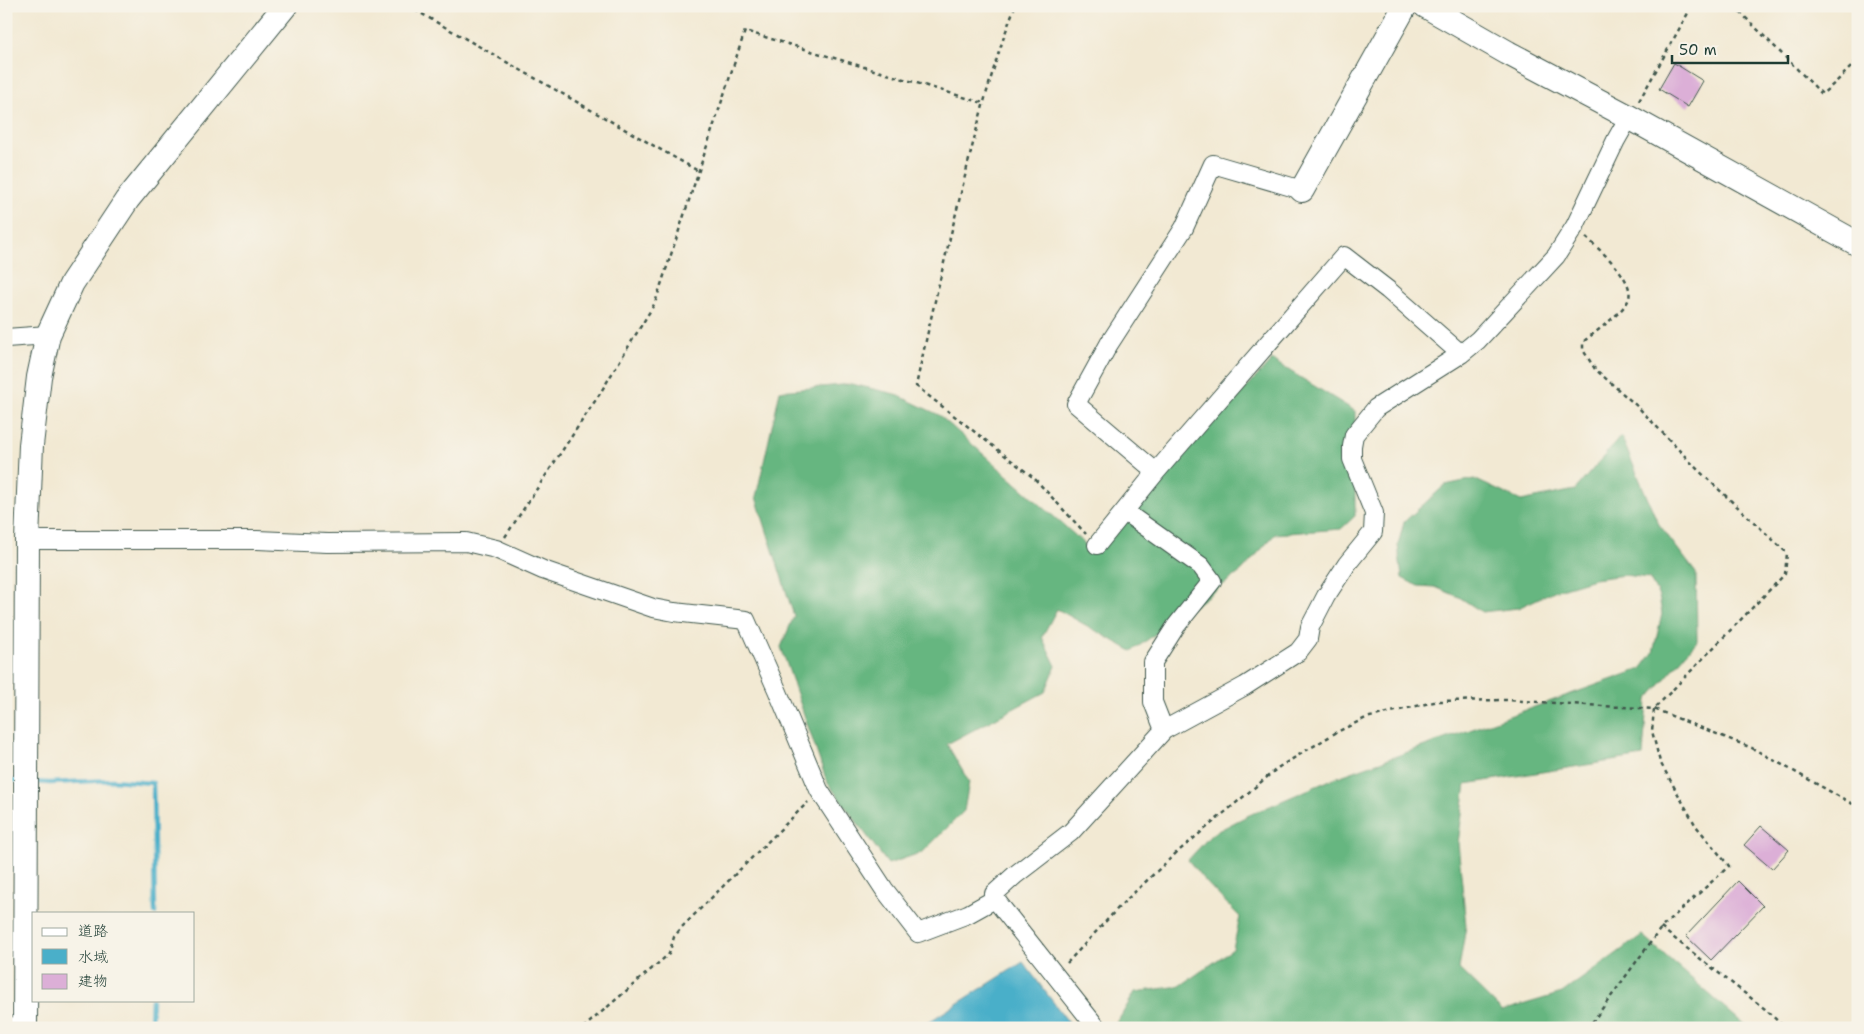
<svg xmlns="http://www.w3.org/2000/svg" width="1864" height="1034" viewBox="0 0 1864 1034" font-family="'Shantell Sans','Klee One',sans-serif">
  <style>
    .forest { fill: #66b680; stroke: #427a5a }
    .water { fill: #4aafc9; stroke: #34767e }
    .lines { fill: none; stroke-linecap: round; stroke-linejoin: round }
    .stream { stroke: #4aafc9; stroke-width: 4.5 }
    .building { fill: #dcafd7 }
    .street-casing { stroke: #3f574c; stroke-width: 20 }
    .secondary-casing { stroke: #3f574c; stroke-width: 26 }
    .path { stroke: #3f574c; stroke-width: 2.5; stroke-dasharray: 4 4; stroke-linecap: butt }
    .street { stroke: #fff; stroke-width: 18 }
    .secondary { stroke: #fff; stroke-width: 24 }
  </style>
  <rect width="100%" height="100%" fill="#f7f3e8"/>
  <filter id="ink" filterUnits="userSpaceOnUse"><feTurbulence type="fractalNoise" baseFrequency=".02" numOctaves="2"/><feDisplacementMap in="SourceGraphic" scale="10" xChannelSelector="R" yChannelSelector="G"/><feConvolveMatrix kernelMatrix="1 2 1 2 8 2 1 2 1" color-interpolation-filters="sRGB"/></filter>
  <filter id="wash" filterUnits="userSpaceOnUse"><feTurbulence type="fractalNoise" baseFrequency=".0096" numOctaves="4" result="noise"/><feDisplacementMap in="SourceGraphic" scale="20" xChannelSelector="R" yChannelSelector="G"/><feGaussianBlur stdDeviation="1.12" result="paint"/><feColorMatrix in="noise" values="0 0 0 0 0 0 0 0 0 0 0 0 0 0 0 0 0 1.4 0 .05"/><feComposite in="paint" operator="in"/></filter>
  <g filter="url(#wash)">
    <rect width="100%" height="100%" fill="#f2e9d3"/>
    <!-- forest -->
    <path class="forest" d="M1272 360 1355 411V516L1341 529 1275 534 1242 571 1132 651 1057 609 1042 637 1056 666 1045 692 947 744 969 782 964 811 923 852 888 864 827 782 781 647 794 616 756 497 780 391 852 384 895 394 939 415 1094 552Z
      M1621 436 1658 523 1696 573 1697 641 1647 700 1643 756 1466 784 1458 843 1466 926 1459 969 1502 1011 1562 993 1642 935 1748 1028H1114L1135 992 1180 986 1233 949 1240 917 1204 880 1188 860 1212 834 1247 816 1335 778 1641 669 1653 653 1662 614 1659 596 1649 578 1624 575 1594 579 1554 591 1518 608 1482 612 1459 597 1435 587 1418 586 1402 578 1398 545 1404 522 1445 485 1474 479 1521 501 1575 490Z"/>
    <!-- water -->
    <path class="water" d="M1023 962 1069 1023 1063 1028H919Z"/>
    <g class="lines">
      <!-- stream -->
      <path class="stream" d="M6 780 20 781
        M33 782 50 783 112 780 153 783 155 913
        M151 1028 152 1000"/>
    </g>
    <g id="blocks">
      <!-- building -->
      <path class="building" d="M1674 63 1703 81 1688 107 1659 89Z
        M1761 826 1789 850 1772 869 1744 845Z
        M1738 881 1763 906 1711 960 1686 936Z"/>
    </g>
  </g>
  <g filter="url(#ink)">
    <use href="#blocks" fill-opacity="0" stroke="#3f574c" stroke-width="1"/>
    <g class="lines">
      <defs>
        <path id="street" d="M6 338 48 335
          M1156 472 1076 404 1109 344 1184 228 1213 164 1302 190
          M1125 512 1201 566 1212 581 1176 626 1153 662V702L1164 730
          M27 540H257L327 543 466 542 496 549 543 570 653 608 674 612 746 620 778 692 819 790 884 889 918 933 968 914 995 899 994 894 1015 875 1071 832 1164 730 1245 686 1298 652 1308 639 1310 627 1326 596 1347 564 1373 532 1374 513 1352 459V446L1354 435 1376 408 1461 354 1478 340 1556 256 1575 226 1616 140 1629 117
          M1097 545 1156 472 1344 256 1388 290 1461 354
          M995 899 1097 1028
          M6 1026 25 1027"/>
        <path id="secondary" d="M1426 6 1508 53 1629 117 1858 244
          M1302 190 1405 6
          M25 1028 27 540 31 445 39 377 48 335 72 283 127 200 285 6"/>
      </defs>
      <!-- street casing -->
      <use href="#street" class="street-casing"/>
      <!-- secondary casing -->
      <use href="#secondary" class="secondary-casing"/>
      <!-- path -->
      <path class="path" d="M408 6 700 172
        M1015 6C992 67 976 129 961 193 945 257 930 321 916 386L1034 478 1086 534
        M1734 6 1822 94 1836 82 1858 60
        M1639 101 1692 6
        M1586 237C1599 250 1642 284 1626 304 1617 317 1595 332 1583 342V350L1595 369 1638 407 1698 470 1787 553 1785 574 1654 709 1652 731 1660 762 1696 826 1729 866 1661 928 1588 1028
        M505 537 599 395 655 303 745 31 983 103
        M1661 928 1765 1009 1781 1024 1780 1028
        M1067 963 1120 906 1175 854 1279 767 1337 732 1366 718 1438 701 1505 700 1654 709 1752 748 1858 807
        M44 1028H55
        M583 1028 669 954 674 937 682 927 808 802"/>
      <!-- street -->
      <use href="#street" class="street"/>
      <!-- secondary -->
      <use href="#secondary" class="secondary"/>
    </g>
  </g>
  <!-- margin -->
  <rect width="1864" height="1034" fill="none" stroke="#f7f3e8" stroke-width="25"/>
  <!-- legend -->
  <rect x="32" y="912" width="162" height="90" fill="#f7f3e8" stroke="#a1aaa0"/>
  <rect x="42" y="928" width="25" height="8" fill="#ffffff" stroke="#a1aaa0"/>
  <text x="78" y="936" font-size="15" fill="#1f3d34">道路</text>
  <rect x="42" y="949" width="25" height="15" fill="#4aafc9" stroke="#a1aaa0"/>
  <text x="78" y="962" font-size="15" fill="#1f3d34">水域</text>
  <rect x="42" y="974" width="25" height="15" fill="#dcafd7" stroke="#a1aaa0"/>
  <text x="78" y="986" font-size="15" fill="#1f3d34">建物</text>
  <!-- scale -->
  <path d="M1672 55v8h116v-8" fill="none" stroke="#1f3d34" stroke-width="2.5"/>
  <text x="1679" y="55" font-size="15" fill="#1f3d34" stroke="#f7f3e8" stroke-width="4" paint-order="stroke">50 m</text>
</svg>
